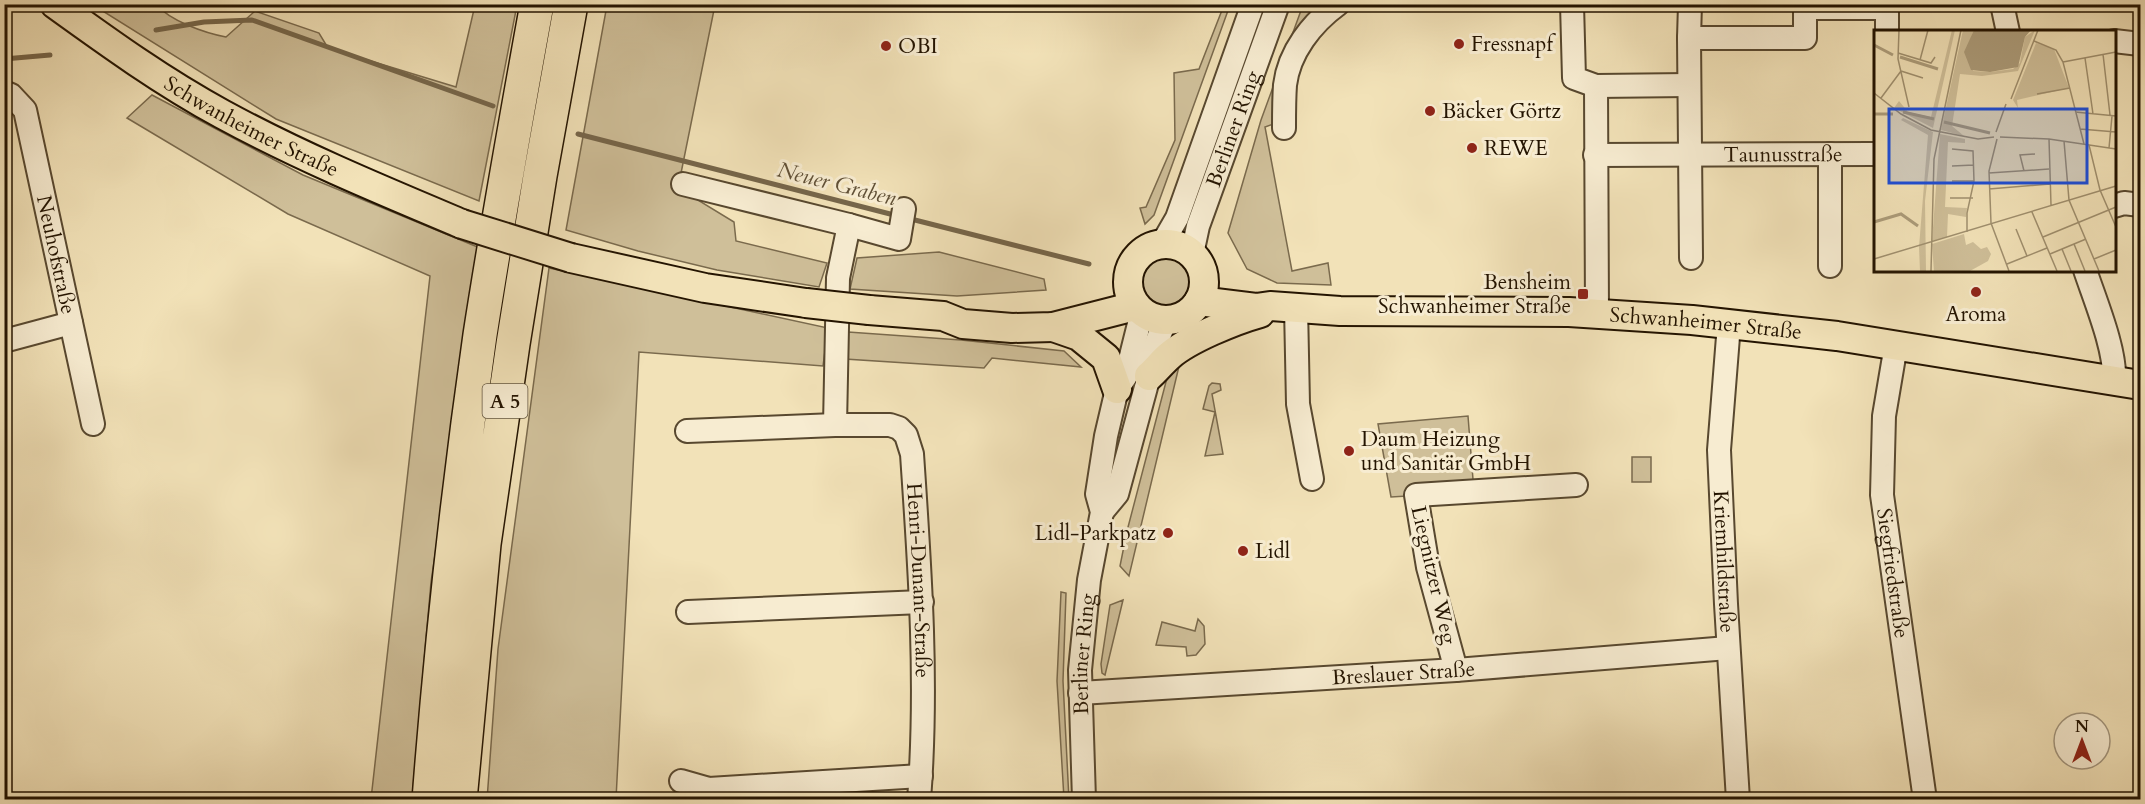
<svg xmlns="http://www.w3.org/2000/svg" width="2145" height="804" viewBox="0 0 2145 804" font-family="Cardo,serif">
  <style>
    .green { fill: #cfbf99; stroke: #7a6a4d; stroke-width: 1.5 }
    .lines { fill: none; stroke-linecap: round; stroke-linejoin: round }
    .stream { stroke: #76664a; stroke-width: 5 }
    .minor-casing { stroke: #58482f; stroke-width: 26 }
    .major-casing { stroke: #241401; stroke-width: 32 }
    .highway-casing { stroke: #241401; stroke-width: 36 }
    .minor { stroke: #f7ecd1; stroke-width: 22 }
    .major { stroke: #f2e2b8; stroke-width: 28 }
    .highway { stroke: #f2e2b8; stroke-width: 33 }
    .major-bridge-casing { stroke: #241401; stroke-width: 32; stroke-linecap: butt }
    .major-bridge { stroke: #f2e2b8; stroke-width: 28 }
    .poi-dot { fill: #8f2418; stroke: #f7ecd1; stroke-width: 2 }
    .labels { text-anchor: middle; stroke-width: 6; stroke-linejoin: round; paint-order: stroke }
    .shield { fill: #f7ecd1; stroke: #63553f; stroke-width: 1.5 }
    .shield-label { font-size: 20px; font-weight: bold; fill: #241401 }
    .poi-label { font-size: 21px; fill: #241401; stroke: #f7ecd1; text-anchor: start }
    .street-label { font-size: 21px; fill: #241401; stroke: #f7ecd1 }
    .water-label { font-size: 22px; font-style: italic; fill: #615137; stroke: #f7ecd1 }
    .inset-river { fill: none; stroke: #ac9c7a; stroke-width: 3 }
    .inset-road { fill: none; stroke: #a0906f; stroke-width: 1.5 }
    .view { fill: #1d4ed8; fill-opacity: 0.15; stroke: #1d4ed8; stroke-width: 3 }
    .inset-edge { fill: none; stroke: #241401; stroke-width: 3 }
  </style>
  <rect width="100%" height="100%" fill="#f2e2b8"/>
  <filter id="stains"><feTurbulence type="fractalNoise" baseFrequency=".00333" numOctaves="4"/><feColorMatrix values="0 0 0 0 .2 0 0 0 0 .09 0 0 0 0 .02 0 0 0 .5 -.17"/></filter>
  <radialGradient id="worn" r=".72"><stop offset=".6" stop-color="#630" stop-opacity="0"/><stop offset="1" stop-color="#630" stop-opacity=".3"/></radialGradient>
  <!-- green -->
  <path class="green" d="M93 5H157C170 21 205 33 226 37L255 11 319 33 328 48 456 87 475 5H517L479 201 276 119Z
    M607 5H715L678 188 734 222 736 241 827 263 819 287 717 270 638 251 566 230Z
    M1224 5H1230L1154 215 1145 224 1140 208 1146 207 1175 140 1174 73 1199 69Z
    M1303 5H1309L1314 10 1276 123 1265 127 1292 271 1328 263 1331 285 1277 283 1247 269 1228 233 1261 120Z
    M152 95 303 175 480 248 431 582 412 799H371L430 276 288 214 127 118Z
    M939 252 1044 279 1046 290 957 296 850 289 857 258Z
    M1140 280a27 27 0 1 1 54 0a27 27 0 1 1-54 0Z
    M549 268 828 328 823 366 639 352 616 799 487 800 498 649Z
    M848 332 961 340 1064 351 1081 367 992 358 984 368 845 359Z
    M1180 362 1129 576 1120 566 1127 531 1167 378 1172 365Z
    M1212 383 1220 384 1221 390 1212 394 1223 454 1205 456 1215 412 1203 409 1209 386Z
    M1468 416 1474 492 1391 497 1378 424Z
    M1632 457H1651V482H1632Z
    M1061 592 1066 593 1063 681 1069 800 1064 799 1057 681Z
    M1123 600 1105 675 1102 673 1101 664 1110 605Z
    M1198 619 1204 626 1205 644 1196 655 1187 656 1186 647 1156 645 1162 622 1195 631Z"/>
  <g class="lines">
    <!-- stream -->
    <path class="stream" d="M156 30 204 22 252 20 493 106
      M4 59 50 55
      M578 134 898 216
      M907 218 1089 264"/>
    <defs>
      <g id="minor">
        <path d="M1572 4 1574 78 1596 86 1597 313"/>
        <path d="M2002 4 2008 32"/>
        <path d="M1689 38 1690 4"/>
        <path d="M2114 41 2140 44"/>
        <path d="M1596 86 1689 85"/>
        <path id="s1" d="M4 92 11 95 25 110 93 424"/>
        <path d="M1284 128C1284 114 1284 99 1285 85 1289 52 1312 23 1338 4"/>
        <path d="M1830 154V266"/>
        <path id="s2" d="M1595 155 1875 154"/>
        <path d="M683 184 849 225 838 278 835 425"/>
        <path d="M2114 206 2124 203 2140 205"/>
        <path d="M849 225 899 239 904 209"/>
        <path d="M1162 244 1177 218 1253 4"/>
        <path id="s3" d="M1192 254 1198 226 1278 4"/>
        <path d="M1691 258 1689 38H1805V8H1887V32"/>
        <path d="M2085 270C2095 300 2116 350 2114 380"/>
        <path d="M1296 307 1298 404 1312 479"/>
        <path id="s4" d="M1729 324 1719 450 1726 604 1738 800"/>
        <path d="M4 341 71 323"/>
        <path id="s5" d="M1896 345 1884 416 1882 495 1925 800"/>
        <path id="s6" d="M687 431 835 425H890L899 428 906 435 912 454C920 570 928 684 919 800"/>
        <path d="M1102 512 1117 494 1149 376C1149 355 1158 339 1166 320"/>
        <path d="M688 612 922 602"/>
        <path d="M1456 670 1428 567 1416 495 1576 485"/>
        <path id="s7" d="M1080 693 1456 670 1728 648"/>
        <path d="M681 781 709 789 921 776"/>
        <path id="s8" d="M1084 800 1080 670 1089 580 1102 512 1097 494 1106 436 1117 389 1126 376 1142 312"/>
      </g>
      <g id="major">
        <path id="s9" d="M55 4C109 43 163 82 222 114 299 156 381 190 462 224"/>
        <circle cx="1166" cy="282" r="38"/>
        <path d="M571 258 705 288 806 303"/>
        <path id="s10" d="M1199 301 1256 308 1270 306 1340 311 1569 312 1692 320 1837 336 2140 385"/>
        <path d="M869 310 943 316 963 324 1012 328 1053 327 1135 306"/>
        <path d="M1053 327 1079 336 1106 358 1117 389"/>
        <path d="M1149 376C1156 370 1162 362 1169 356 1188 339 1235 320 1260 313"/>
      </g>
      <path id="highway" d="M429 800C441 644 458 489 480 335 497 225 517 114 537 4
        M460 800 484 544 513 344 540 176 571 4"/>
    </defs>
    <!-- minor casing -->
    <use href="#minor" class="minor-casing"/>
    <!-- major casing -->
    <use href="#major" class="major-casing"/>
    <!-- highway casing -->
    <use href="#highway" class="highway-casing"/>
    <!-- minor -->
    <use href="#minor" class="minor"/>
    <!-- major -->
    <use href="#major" class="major"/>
    <!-- highway -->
    <use href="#highway" class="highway"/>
    <defs>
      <path id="major-bridge" d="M462 224 571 258
        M806 303 869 310"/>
    </defs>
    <!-- major-bridge casing -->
    <use href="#major-bridge" class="major-bridge-casing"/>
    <!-- major-bridge -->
    <use href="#major-bridge" class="major-bridge"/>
  </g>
  <!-- markers -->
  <g class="poi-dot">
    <circle cx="1459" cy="44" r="6"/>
    <circle cx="886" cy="46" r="6"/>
    <circle cx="1430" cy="111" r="6"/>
    <circle cx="1472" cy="148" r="6"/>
    <circle cx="1976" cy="292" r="6"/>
    <rect x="1577" y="288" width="12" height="12" rx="3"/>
    <circle cx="1349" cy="451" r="6"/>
    <circle cx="1168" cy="533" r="6"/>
    <circle cx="1243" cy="551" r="6"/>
  </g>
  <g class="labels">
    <!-- shield labels -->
    <rect class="shield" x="482.5" y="384" width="45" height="34" rx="4.5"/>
    <g class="shield-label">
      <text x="505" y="408">A 5</text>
    </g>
    <!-- poi labels -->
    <g class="poi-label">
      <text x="1471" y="51">Fressnapf</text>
      <text x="898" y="53">OBI</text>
      <text x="1442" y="118">Bäcker Görtz</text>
      <text x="1484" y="155">REWE</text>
      <text x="1571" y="289" text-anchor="end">Bensheim<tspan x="1571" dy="24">Schwanheimer Straße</tspan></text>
      <text x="1976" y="321" text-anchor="middle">Aroma</text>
      <text x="1361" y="446">Daum Heizung<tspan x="1361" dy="24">und Sanitär GmbH</tspan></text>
      <text x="1156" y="540" text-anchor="end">Lidl-Parkpatz</text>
      <text x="1255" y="558">Lidl</text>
    </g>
    <!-- street labels -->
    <g class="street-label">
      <text dy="7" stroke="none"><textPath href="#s9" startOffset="232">Schwanheimer Straße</textPath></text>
      <text dy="7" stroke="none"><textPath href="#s3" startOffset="132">Berliner Ring</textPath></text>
      <text dy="7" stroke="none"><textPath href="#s2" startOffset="188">Taunusstraße</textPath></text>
      <text dy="7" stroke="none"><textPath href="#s1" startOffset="176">Neuhofstraße</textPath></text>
      <text dy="7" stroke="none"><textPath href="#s10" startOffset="508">Schwanheimer Straße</textPath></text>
      <text dy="7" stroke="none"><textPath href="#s4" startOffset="238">Kriemhildstraße</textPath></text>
      <text dy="7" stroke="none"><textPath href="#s5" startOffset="230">Siegfriedstraße</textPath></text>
      <text transform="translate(1434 575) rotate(77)" y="7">Liegnitzer Weg</text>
      <text dy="7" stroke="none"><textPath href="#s6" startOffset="369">Henri-Dunant-Straße</textPath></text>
      <text dy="7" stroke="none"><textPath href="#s8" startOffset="146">Berliner Ring</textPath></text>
      <text dy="7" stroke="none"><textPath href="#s7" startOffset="324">Breslauer Straße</textPath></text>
    </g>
    <!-- water labels -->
    <g class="water-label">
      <text transform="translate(837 183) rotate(14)" y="8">Neuer Graben</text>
    </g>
  </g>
  <!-- overview -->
  <g transform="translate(1874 30)">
    <rect width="242" height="242" fill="#f2e2b8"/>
    <path d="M78 0H81L59 98 20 78 25 71 34 82 57 87ZM89 0H100L93 19 99 41 116 42 139 39 146 33 151 7 161 0 144 41 108 46 86 44 78 96 90 106 67 100ZM162 13 180 19 195 58 143 70 144 78 139 70ZM29 88 59 102 51 171 52 241H46L45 217 54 105 27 90ZM66 104 91 109V113L74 112 71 177 93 178 92 187 74 184 73 207 58 211ZM90 204 92 215 99 212 107 219 113 217 117 224 114 231 96 241H60L58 214Z" fill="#cfbf99"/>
    <path d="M100 0H157L151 7 144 37 116 42 97 40 90 22Z" fill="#ac9c7a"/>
    <path class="inset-river" d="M0 15 19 25M26 27 64 39M29 82 60 89M0 84H19M70 92 116 103M0 192 27 184 44 196"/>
    <path class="inset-road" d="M25 0 24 29 35 77M160 11 182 20 189 32 210 114M24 23 57 33 61 27M229 24 236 85M211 28 219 84M46 30 54 0M189 32 242 22M27 41 49 48M0 63 27 84 57 100 104 109 120 107M163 64 196 58M7 68 27 41M137 69 164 0M201 82 242 86M206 99 242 102M122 102 132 74M126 107 175 109 242 119M123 109 115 141 117 193 135 241M175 109 177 175M190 111 195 170 225 241M215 115 226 160 242 197M235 118 238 86M78 119 99 121 100 151 93 183V202M78 136 100 135M150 141 146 125 161 124M115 143 175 139M78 151H100M115 159 176 154M76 168H99M158 182 183 241M142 199 153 226M169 207 242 177M200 214 211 241M188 219 197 241M176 224 212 209M0 229 242 156M220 229 242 220M133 234 173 218M57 241 60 129 87 0"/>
    <path class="view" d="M15 79H213V153H15Z"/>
    <rect width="242" height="242" class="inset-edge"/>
  </g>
  <!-- margin -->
  <rect width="2145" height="804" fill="none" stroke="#f2e2b8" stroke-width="24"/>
  <rect x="6" y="6" width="2133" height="792" fill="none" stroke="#241401" stroke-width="3"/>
  <rect x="12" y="12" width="2121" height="780" fill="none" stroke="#241401" stroke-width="1.5"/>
  <!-- north arrow -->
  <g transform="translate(2082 741)"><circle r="28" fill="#f7ecd1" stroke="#a3967e" stroke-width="1.5"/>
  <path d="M0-4.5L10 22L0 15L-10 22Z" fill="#8f2418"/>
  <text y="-9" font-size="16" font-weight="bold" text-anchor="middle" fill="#241401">N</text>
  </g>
  <rect width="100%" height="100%" filter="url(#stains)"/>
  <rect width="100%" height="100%" fill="url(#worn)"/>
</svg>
